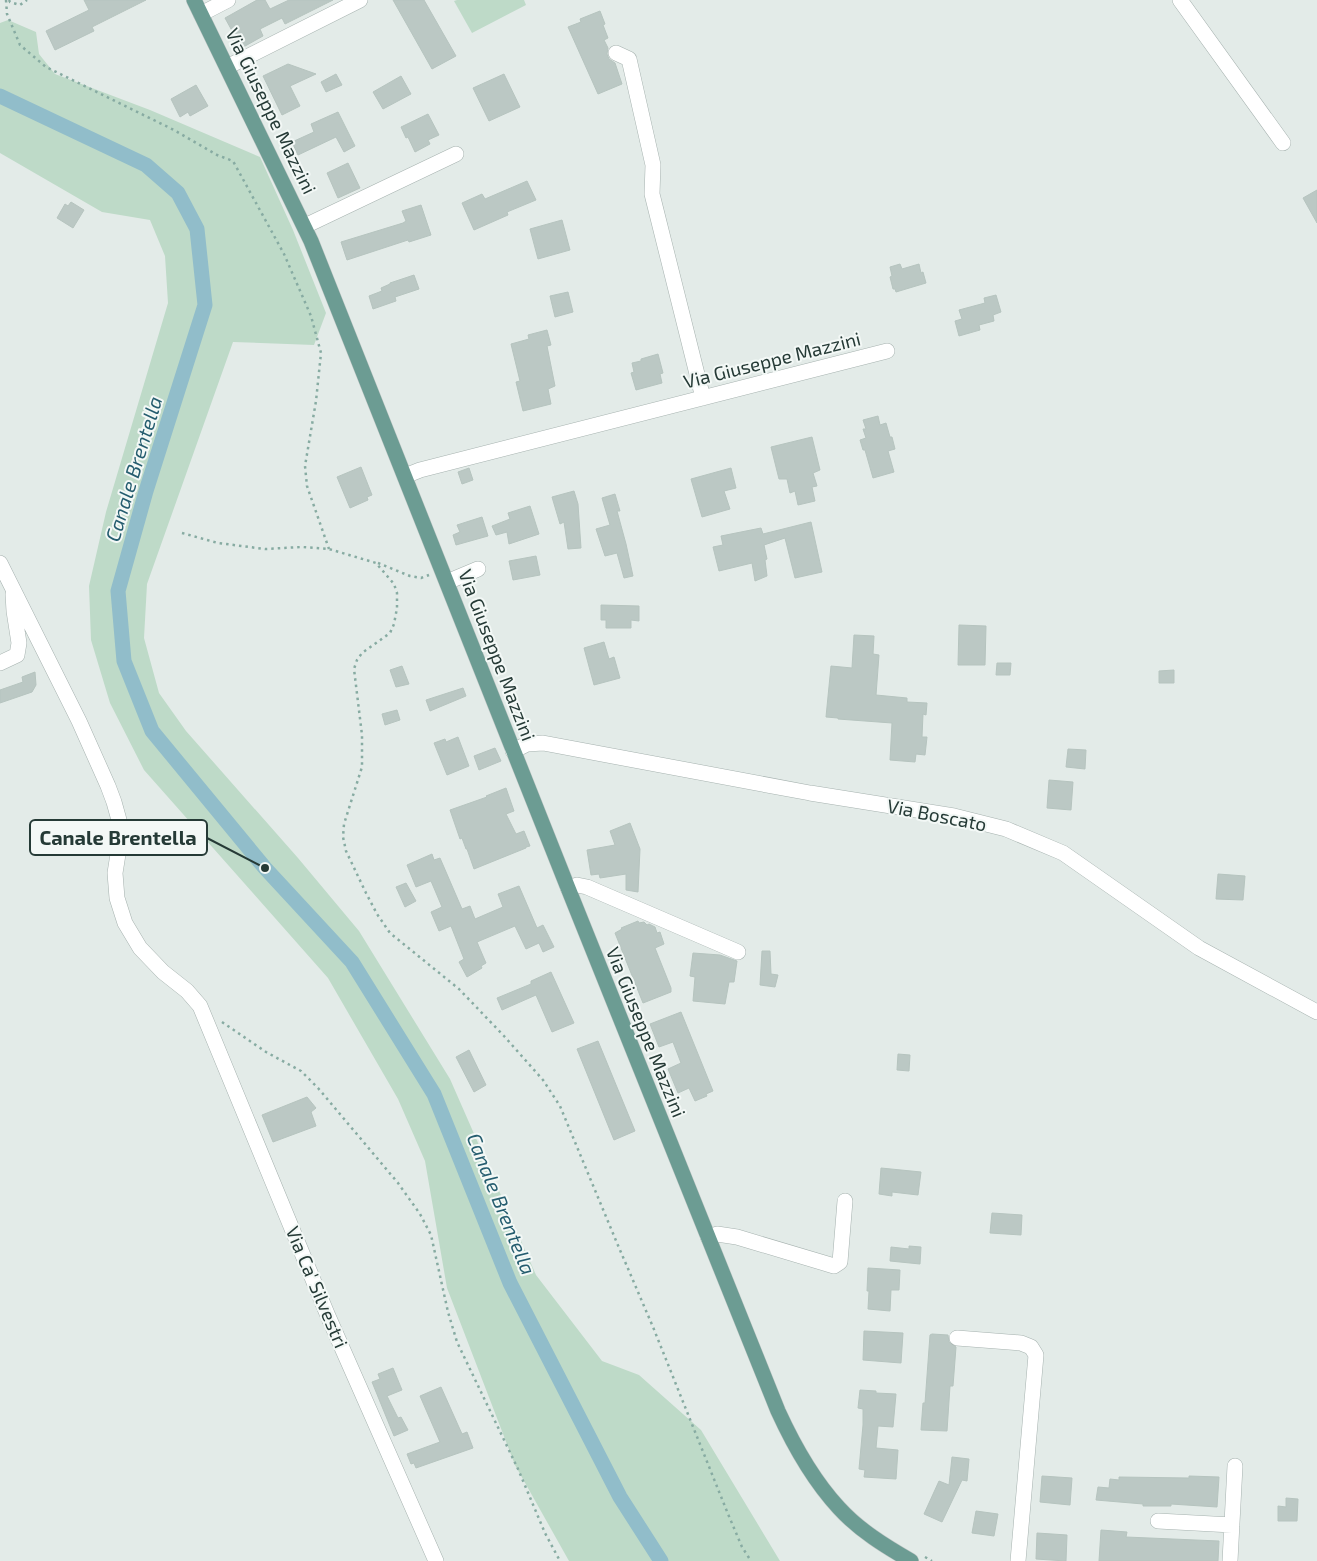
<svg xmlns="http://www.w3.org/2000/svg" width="1317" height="1561" viewBox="0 0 1317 1561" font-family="'Exo 2',sans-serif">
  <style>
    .green { fill: #bedac8 }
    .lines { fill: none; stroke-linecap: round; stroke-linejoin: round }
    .canal { stroke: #91bdca; stroke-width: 15 }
    .building { fill: #bbc8c4; stroke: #b6c4bf }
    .minor-casing { stroke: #a6b2af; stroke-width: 16 }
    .major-casing { stroke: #c2c8c7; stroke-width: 16 }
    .path { stroke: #87aba2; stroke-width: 2.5; stroke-dasharray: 2.5 4; stroke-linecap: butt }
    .minor { stroke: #fff; stroke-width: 15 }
    .major { stroke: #6c9c93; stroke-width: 15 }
    .labels { text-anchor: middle; stroke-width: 4; stroke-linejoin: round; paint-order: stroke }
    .street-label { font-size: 19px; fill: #253a36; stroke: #f3f8f6 }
    .water-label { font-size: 20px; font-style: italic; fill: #255d6f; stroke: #f3f8f6 }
    .leader { fill: none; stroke: #253a36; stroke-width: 2 }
    .callout-dot { fill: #253a36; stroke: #f3f8f6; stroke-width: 2 }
    .callout { fill: #f3f8f6; stroke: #253a36; stroke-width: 2 }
    .callout-label { font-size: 20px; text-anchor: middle; font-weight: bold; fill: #253a36 }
  </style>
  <rect width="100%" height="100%" fill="#e3ebe8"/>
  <!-- green -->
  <path class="green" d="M457 0H524L526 5 472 33 454 1Z
    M8 20 36 32 39 54 55 74 150 110 260 157 293 230 326 313 314 345 233 342 147 584 144 638 159 693 186 731 298 858 359 931 450 1079 536 1275 602 1361 639 1375 701 1430 780 1561H569L515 1465 447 1288 425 1161 398 1099 328 978 144 770 110 703 91 640 89 586 106 512 168 303 165 256 150 220 102 212 0 153V23Z"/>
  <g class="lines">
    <!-- canal -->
    <path class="canal" d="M0 96 146 165 178 193 197 229 205 305 146 491 118 591 124 661 152 731 265 868 352 962 434 1094 510 1283 620 1497 661 1561"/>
  </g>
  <!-- building -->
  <path class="building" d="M84 0H146L92 27 94 31 55 50 46 31 89 10Z
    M257 0H265L270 9 289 0H333L285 24 282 18 260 29 263 36 238 50 233 40 236 38 225 18Z
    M393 0H424L456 56 432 69Z
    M600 11 605 24 603 25 608 38 604 40 608 48 607 54 609 59 615 63 622 84 598 94 568 27 581 22 580 19Z
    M288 64 316 74 290 86 300 106 282 115 263 76Z
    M336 74 342 85 326 92 321 82Z
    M504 74 520 107 489 121 473 88Z
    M401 76 411 94 383 109 373 92Z
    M196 85 208 106 190 116 188 112 180 117 171 99Z
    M338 112 355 146 344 152 336 137 298 155 292 142 314 132 311 124Z
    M428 114 439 135 428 140 430 144 415 152 408 137 406 138 401 127Z
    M348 163 360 188 338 198 327 173Z
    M527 181 536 200 507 212 508 215 474 230 462 203 482 194 485 199Z
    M1317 190V223L1303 198Z
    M71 202 84 210 73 228 57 218 65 204 68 206Z
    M421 205 431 235 409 242 408 240 347 260 341 242 403 223 406 221 402 211Z
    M562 220 570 250 538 259 530 229Z
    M900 264 902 269 919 264 921 273 923 272 926 283 896 292 895 289H893L890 277 892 276 890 267Z
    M414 275 419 289 395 297 396 301 373 309 369 296 382 291 381 288 390 284V283Z
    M568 292 573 312 555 317 550 296Z
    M996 295 1001 312 993 315 994 321 979 325 980 330 959 336 955 321 962 319 959 310 985 303 984 298Z
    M547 330 551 345 547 346 555 386 548 389 551 404 523 411 516 382 520 381 511 344 529 339 528 335Z
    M658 354 663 373 660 374 662 383 636 390 631 373 634 372 632 363 641 361V359Z
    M878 416 880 425 886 423 890 437H892L895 449 888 451 894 472 873 478 865 450H863L860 440 866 438 863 429H866L863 420Z
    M812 437 820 470 813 473 817 486 812 487 815 501 798 505 795 491 790 493 787 479H779L771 447Z
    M361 467 372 495 367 497 368 500 350 508 337 477Z
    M469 468 473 480 462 484 458 472Z
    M731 468 736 488 724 491 730 509 702 517 691 479Z
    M574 491 578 504 581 548 568 549 564 522 560 524 552 497Z
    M615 494 620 511H617L626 544 633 576 624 578 617 553 605 556 596 529 610 525 602 498Z
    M530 506 539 534 509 544 507 532 496 535 492 526 510 519 508 513Z
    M482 517 488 536 456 545 453 535 460 532 457 525Z
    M811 522 822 572 795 578 785 538 764 545 767 559 765 560 767 576 755 581 752 563 719 571 713 547 723 545 721 536 761 528 763 534Z
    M536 556 540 575 513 580 509 561Z
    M601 605 639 606V621L631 620V628H606V620H601Z
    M959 625 986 626 985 665H958Z
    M854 635 874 636 873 654 879 655 876 695 907 698V702L927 703 926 715 923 714 922 737H927L925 755 916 754 915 762 890 760 892 723 838 719V718L826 717 831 666 852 668Z
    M604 642 609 659 614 657 620 678 594 685 584 648Z
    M997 663H1011L1010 675H996Z
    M402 666 409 684 396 687 390 670Z
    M1174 670V683H1159V671Z
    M35 672 36 685 32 692 0 703V690L23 682 22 677Z
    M463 688 466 696 430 711 426 700Z
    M397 710 400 720 385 725 382 714Z
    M458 737 469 766 447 775 434 743 445 739 446 742Z
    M495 748 501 761 479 770 474 756Z
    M1068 749 1086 750 1085 769 1066 767Z
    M1049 780 1073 782 1071 810 1047 808Z
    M506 788 514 811 506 814 516 834 524 831 530 846 526 847V848L474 869 467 849H466L462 838 460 839 450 810 487 797 486 796Z
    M630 823 640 849 638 892 626 890V874L600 878 599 874 591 875 587 850 615 845 610 831Z
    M432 854 434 860 440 858 462 909 470 906 475 919 503 907 498 894 519 886 537 928 543 925 554 947 543 952 539 943 526 949 515 926 477 942 486 963 481 966 482 968 467 977 459 962 464 959 451 926 439 931 431 912 442 907 431 881 416 887 407 865Z
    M1218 874 1245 876 1243 900 1216 899Z
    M406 883 416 901 405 907 396 887Z
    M638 921 639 923 644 922 647 925 649 924 655 927 657 933 660 932 664 944 655 948 671 988V992L643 1003 615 933 622 929 621 928Z
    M762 951H770L771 974 778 975 775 987 760 985Z
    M693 953 720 955 737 961 734 982H729L725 1004 693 1001 695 977 690 976Z
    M551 972 574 1023 552 1032 536 995 502 1010 497 998 531 984V981Z
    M681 1012 713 1091 706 1094 707 1096 695 1101 689 1088 678 1093 668 1069 681 1063 673 1042 659 1047 650 1024Z
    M598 1041 635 1131 614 1140 577 1049Z
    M469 1050 486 1085 474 1092 456 1057Z
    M898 1054 910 1055 909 1071 897 1070Z
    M307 1097 316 1108 311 1112 316 1126 273 1142 262 1115Z
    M881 1168 921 1172 918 1195 892 1192V1196L879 1194Z
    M992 1213 1022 1215 1021 1235 990 1233Z
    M909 1246 921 1247 920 1264 890 1261 891 1247 909 1249Z
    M868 1268 900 1270 899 1290H891L890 1311 868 1309 869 1291H867Z
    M864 1331 903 1333 901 1363 863 1360Z
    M932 1334 948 1335 949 1342 956 1347 953 1386H950L947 1431 921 1430 923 1403H925L930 1335Z
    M393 1368 402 1390 387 1396 398 1418 401 1417 408 1430 394 1436 372 1382 380 1379 378 1374Z
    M441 1387 462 1434 467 1432 473 1448 416 1468 414 1463 411 1464 407 1454 440 1442 420 1396Z
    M860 1390 876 1391V1393L896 1394 893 1427 878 1426 876 1448 898 1450 896 1479 864 1477 865 1470 859 1469 863 1425V1409L858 1408Z
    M952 1457 969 1459 967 1481 962 1480 942 1522 924 1514 939 1481 949 1485Z
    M1042 1476 1072 1478 1070 1505 1040 1502Z
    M1189 1476 1219 1477 1217 1507 1171 1504V1506H1143V1504L1096 1500 1098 1487 1109 1488 1110 1479 1119 1480V1477L1189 1478Z
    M1286 1498 1298 1499 1297 1521H1278V1506L1286 1507Z
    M976 1511 998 1514 994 1536 972 1533Z
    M1101 1530 1127 1532 1126 1537 1219 1541 1218 1561H1099Z
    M1037 1533 1067 1535 1066 1561 1036 1559Z"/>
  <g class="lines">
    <defs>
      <path id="minor" d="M1180 0 1283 143
        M201 14 228 0
        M616 53 629 59 653 165 652 194 703 398
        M227 67 360 0
        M305 226 456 154
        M405 476 420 470 887 351
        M0 563 79 721 108 786 114 802 119 820V848L115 873 117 898 125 923 140 948 163 972 187 991 200 1006 328 1316 436 1561
        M447 582 478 569
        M0 663 17 655 19 643 14 611 13 594
        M513 751 527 744 543 743 810 793 954 816 1006 829 1063 853 1199 948 1317 1012
        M568 888 577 885 587 887 738 952
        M708 1237 717 1234 737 1237 834 1266 840 1262 845 1201
        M957 1338 1021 1343 1031 1347 1036 1355 1018 1561
        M1158 1521 1232 1525
        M1230 1561 1235 1466"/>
      <path id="major" d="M194 0 311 241 568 888 778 1411C794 1446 813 1480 839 1508 859 1530 885 1546 911 1561"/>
    </defs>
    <!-- minor casing -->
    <use href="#minor" class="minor-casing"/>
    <!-- major casing -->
    <use href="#major" class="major-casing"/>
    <!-- path -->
    <path class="path" d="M6 0 7 14 20 45 46 67 174 130 217 155 233 161 284 254 311 316 321 353 316 401 305 466 307 486 329 549
      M9 0 10 2 20 5 27 0
      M182 533 218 543 265 549 302 547 329 549 376 563 394 584 397 593V608L394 624 390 633 362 653 357 660 354 669 362 735V767L344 824 343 837 346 851 366 893 377 914 390 933 459 989 504 1036 543 1080 560 1106 617 1243 653 1327 728 1514 742 1547 751 1561
      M378 563 410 576 421 578 429 575
      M222 1022 266 1052 301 1071 318 1088 398 1183 420 1214 431 1235 448 1312 457 1342 518 1469 545 1533 560 1561
      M925 1557 932 1561"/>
    <!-- minor -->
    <use href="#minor" class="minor"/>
    <!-- major -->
    <use href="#major" class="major"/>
  </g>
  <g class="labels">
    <!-- street labels -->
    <g class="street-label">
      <text transform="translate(271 111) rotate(64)" y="7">Via Giuseppe Mazzini</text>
      <text transform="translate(772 360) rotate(-14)" y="7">Via Giuseppe Mazzini</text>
      <text transform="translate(497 655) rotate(69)" y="7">Via Giuseppe Mazzini</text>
      <text transform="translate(937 815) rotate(11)" y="7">Via Boscato</text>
      <text transform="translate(646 1032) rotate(68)" y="7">Via Giuseppe Mazzini</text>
      <text transform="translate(317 1287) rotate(67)" y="7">Via Ca' Silvestri</text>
    </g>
    <!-- water labels -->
    <g class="water-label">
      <text transform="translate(134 469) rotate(-73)" y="7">Canale Brentella</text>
      <text transform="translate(501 1204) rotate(68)" y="7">Canale Brentella</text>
    </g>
  </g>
  <!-- callouts -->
  <path class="leader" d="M265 868L207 838"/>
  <circle class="callout-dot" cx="265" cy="868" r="5"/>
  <rect class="callout" x="30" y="820" width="177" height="35" rx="5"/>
  <g class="callout-label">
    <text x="118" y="845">Canale Brentella</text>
  </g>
</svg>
